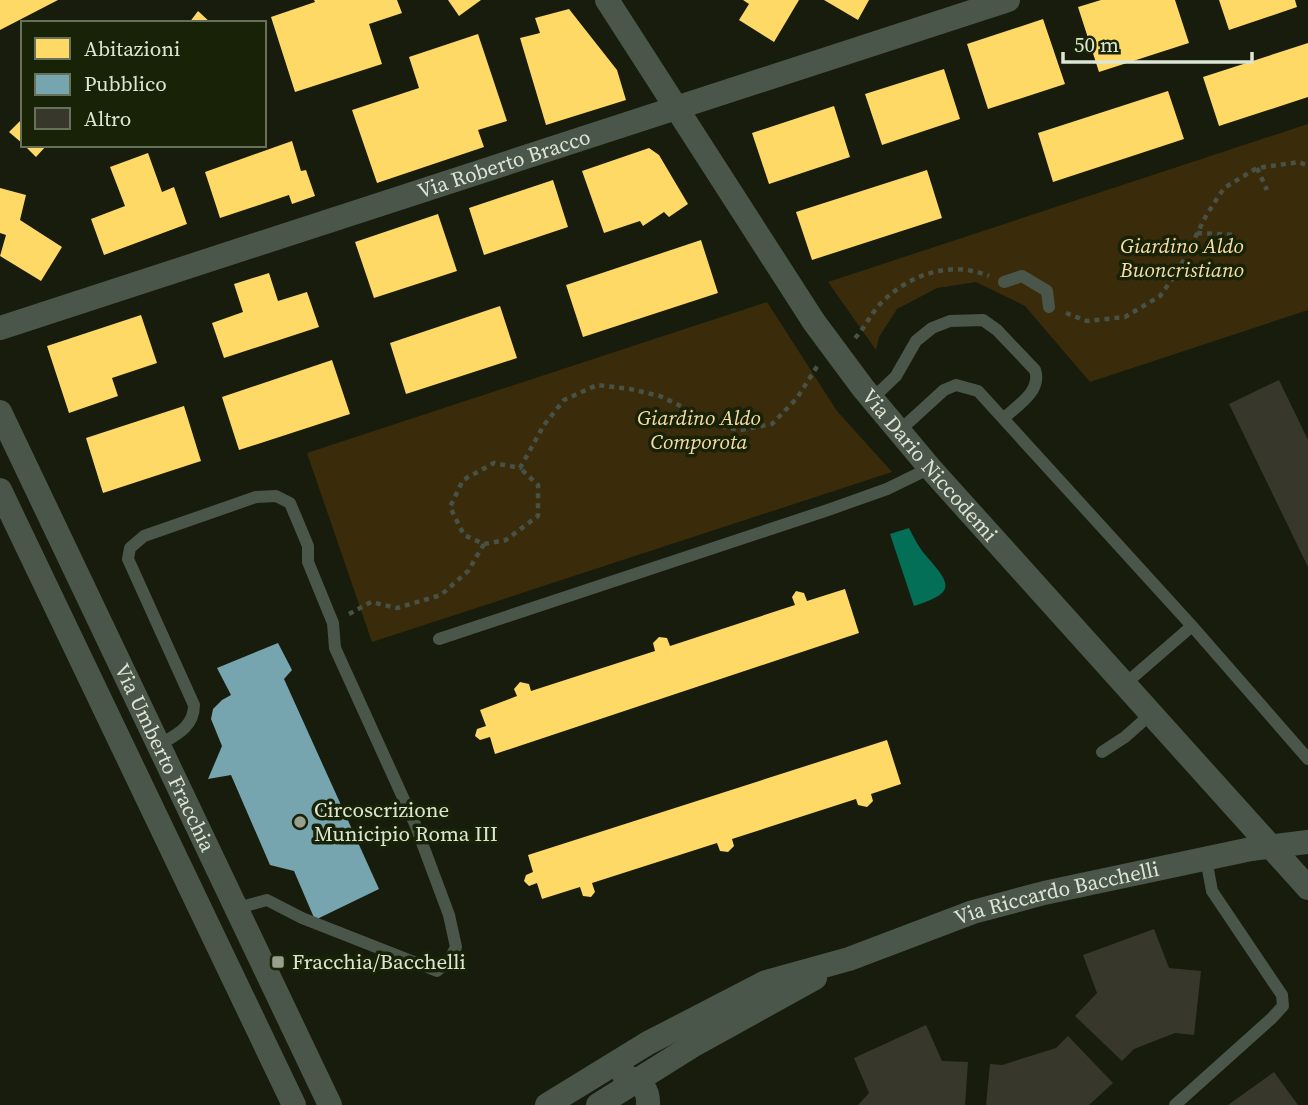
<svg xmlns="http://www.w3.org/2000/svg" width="1308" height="1105" viewBox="0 0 1308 1105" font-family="'Source Serif 4',serif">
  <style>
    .green { fill: #3a2c0b }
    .water { fill: #026f56 }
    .homes { fill: #ffd966 }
    .public { fill: #76a5af }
    .building { fill: #37382b }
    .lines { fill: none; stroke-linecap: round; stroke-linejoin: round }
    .path { stroke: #475146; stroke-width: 4.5; stroke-dasharray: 5 5; stroke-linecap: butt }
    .service { stroke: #495649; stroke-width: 12 }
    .minor { stroke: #495649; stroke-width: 24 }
    .poi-dot { fill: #989f8e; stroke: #182207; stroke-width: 2.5 }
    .labels { text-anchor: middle; stroke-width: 7; stroke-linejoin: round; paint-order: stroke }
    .street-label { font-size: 21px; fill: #dde5d4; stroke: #182207 }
    .park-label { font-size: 21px; font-style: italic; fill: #fadda5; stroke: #182207 }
    .poi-label { font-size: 21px; fill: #dde5d4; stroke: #182207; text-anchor: start }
  </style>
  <rect width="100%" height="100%" fill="#171c0d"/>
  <!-- green -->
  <path class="green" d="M1308 124V310L1090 382 1025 306 976 282 937 288 897 309 879 337 876 350 828 282Z
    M767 302 837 411 892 472 372 642 307 453Z"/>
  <!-- water -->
  <path class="water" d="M909 528C914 538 919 548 927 557 954 587 953 593 914 606L890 534Z"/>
  <!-- homes -->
  <path class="homes" d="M0 0H58L0 30Z
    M314 0H397L402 13 369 24 382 64 295 92 271 17 315 2Z
    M448 0H481L459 16Z
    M743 0H799L774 42 739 20 749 4Z
    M824 0H869L858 20Z
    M1101 0H1175L1189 43 1099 72 1078 7Z
    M1219 0H1295L1297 7 1229 30Z
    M569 9 617 70 626 100 546 125 520 38 540 33 535 18Z
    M198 11 211 23H189Z
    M1043 19 1065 84 988 109 967 44Z
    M478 34 507 121 478 130 484 147 377 183 352 110 419 88 409 57Z
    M1308 43V97L1219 126 1203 77Z
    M944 69 960 119 882 145 865 94Z
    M1168 91 1184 139 1053 182 1038 133Z
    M834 106 850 157 769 184 752 133Z
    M23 118V144L9 132Z
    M292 141 301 171 306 170 315 196 292 204 289 195 220 218 205 172Z
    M24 145H47L36 157Z
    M649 148 659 155 688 204 669 217 664 212 643 226 640 221 604 233 582 171Z
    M148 153 162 192 174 187 187 224 104 255 91 219 125 206 110 167Z
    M927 170 942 218 812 260 796 212Z
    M553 180 568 227 484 255 469 208Z
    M0 188 26 195 20 220 62 247 41 281 0 256 6 235 0 233Z
    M438 214 457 271 374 298 355 242Z
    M701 240 718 293 583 337 566 285Z
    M269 273 278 301 307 292 319 327 224 358 212 323 243 312 234 284Z
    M500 306 517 358 406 394 390 343Z
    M141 315 157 363 112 378 118 396 69 413 47 346Z
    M332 360 350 414 239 450 222 397Z
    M184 406 201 461 103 493 86 438Z
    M845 589 859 633 495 754 490 737 480 740 475 736 477 729 486 726 480 710 517 696 514 689 520 682 529 684 531 691 655 651 653 643 659 637 667 638 670 646 795 605 792 597 796 591 804 593 807 601Z
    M887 740 901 784 871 794 873 801 867 807 858 805 856 799 732 839 734 846 728 852 720 851 717 843 592 883 595 892 591 897 583 896 580 887 542 899 537 883 529 886 524 881 526 875 533 872 528 855Z"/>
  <!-- public -->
  <path class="public" d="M278 643 292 670 284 679 379 889 315 920 294 871 270 865 231 775 208 779 222 746 211 719 213 709 222 700 231 695 217 668Z"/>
  <!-- building -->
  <path class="building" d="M1279 380 1308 440V567L1229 404Z
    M1154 929 1169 968 1201 971 1194 1035 1175 1033 1134 1049 1122 1061 1075 1016 1097 993 1083 955Z
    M926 1025 942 1061 968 1062 965 1105H858L869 1093 854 1058Z
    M1068 1036 1113 1083 1089 1105H986L990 1064 1002 1065 1056 1048Z
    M1274 1072 1298 1105H1228Z"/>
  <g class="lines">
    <!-- path -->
    <path class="path" d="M1257 168 1267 190
      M1197 233 1235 235
      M1066 313 1087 321 1125 317 1160 296 1178 271 1207 214 1224 188 1257 168 1299 162 1308 166
      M855 338C865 328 871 313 881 303 910 274 951 260 989 276
      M484 544 506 540 538 516V485L520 468
      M349 614 371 602 397 608 441 595 468 571 484 544 464 535 450 507 463 480 494 463 520 468 544 425 564 400 597 385 630 389 660 396 724 427 741 430 772 424 797 398 818 365"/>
    <!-- service -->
    <path class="service" d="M1004 282 1022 276 1047 291 1049 307
      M872 399 896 376 916 341 932 328 950 321 983 320 997 330 1035 370C1042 391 1018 405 1004 418
      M898 432 944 390 956 385 978 391 1192 626 1308 759
      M439 639 828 510 887 489 930 468
      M1125 684 1192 626
      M159 745C176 735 194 727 194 705L128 559 130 548 144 536 256 497 276 496 290 503 308 546V562L333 623 335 648 415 824 449 915 456 947 449 961 437 971 302 918 267 900 237 908
      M1102 752 1125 737 1152 713
      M1175 1105 1272 1018 1283 1006 1282 995 1212 891 1206 859"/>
    <!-- minor -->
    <g class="minor">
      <path id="s1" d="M607 0 814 322 863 388 930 468 1308 888"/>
      <path id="s2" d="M0 328 1008 0"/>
      <path id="s3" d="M0 412 330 1105"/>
      <path d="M0 490 294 1105"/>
      <path d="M624 1075C639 1083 649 1086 648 1105"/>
      <path id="s4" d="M547 1105 648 1043 766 982 849 959 973 912 1044 893 1251 849 1308 842"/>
      <path d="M598 1105 692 1046 815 978"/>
    </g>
  </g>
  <!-- markers -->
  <g class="poi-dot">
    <circle cx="300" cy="822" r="7"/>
    <rect x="271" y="955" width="14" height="14" rx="3.5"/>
  </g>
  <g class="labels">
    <!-- street labels -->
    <g class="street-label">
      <text dy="7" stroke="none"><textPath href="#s2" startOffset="530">Via Roberto Bracco</textPath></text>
      <text dy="7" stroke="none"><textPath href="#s1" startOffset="567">Via Dario Niccodemi</textPath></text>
      <text dy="7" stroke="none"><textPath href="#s3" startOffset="383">Via Umberto Fracchia</textPath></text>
      <text dy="7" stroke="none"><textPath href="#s4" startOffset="556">Via Riccardo Bacchelli</textPath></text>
    </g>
    <!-- park labels -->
    <g class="park-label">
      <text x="1182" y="253">Giardino Aldo<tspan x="1182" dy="24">Buoncristiano</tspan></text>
      <text x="699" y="425">Giardino Aldo<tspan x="699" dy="24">Comporota</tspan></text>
    </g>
    <!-- poi labels -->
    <g class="poi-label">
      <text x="314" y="817">Circoscrizione<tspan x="314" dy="24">Municipio Roma III</tspan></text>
      <text x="292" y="969">Fracchia/Bacchelli</text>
    </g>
  </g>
  <!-- legend -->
  <rect x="21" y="21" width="245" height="126" fill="#182207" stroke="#677059" stroke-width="2"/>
  <rect x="35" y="38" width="35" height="21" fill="#ffd966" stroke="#677059" stroke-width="2"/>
  <text x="84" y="56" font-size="21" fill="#dde5d4">Abitazioni</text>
  <rect x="35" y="74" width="35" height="21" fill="#76a5af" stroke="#677059" stroke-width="2"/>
  <text x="84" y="91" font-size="21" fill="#dde5d4">Pubblico</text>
  <rect x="35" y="108" width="35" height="21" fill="#37382b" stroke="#677059" stroke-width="2"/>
  <text x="84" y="126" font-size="21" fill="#dde5d4">Altro</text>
  <!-- scale -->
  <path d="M1063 52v10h189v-10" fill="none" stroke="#dde5d4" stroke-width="3.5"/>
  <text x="1074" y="52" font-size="21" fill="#dde5d4" stroke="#182207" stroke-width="5" paint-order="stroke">50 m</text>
</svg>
